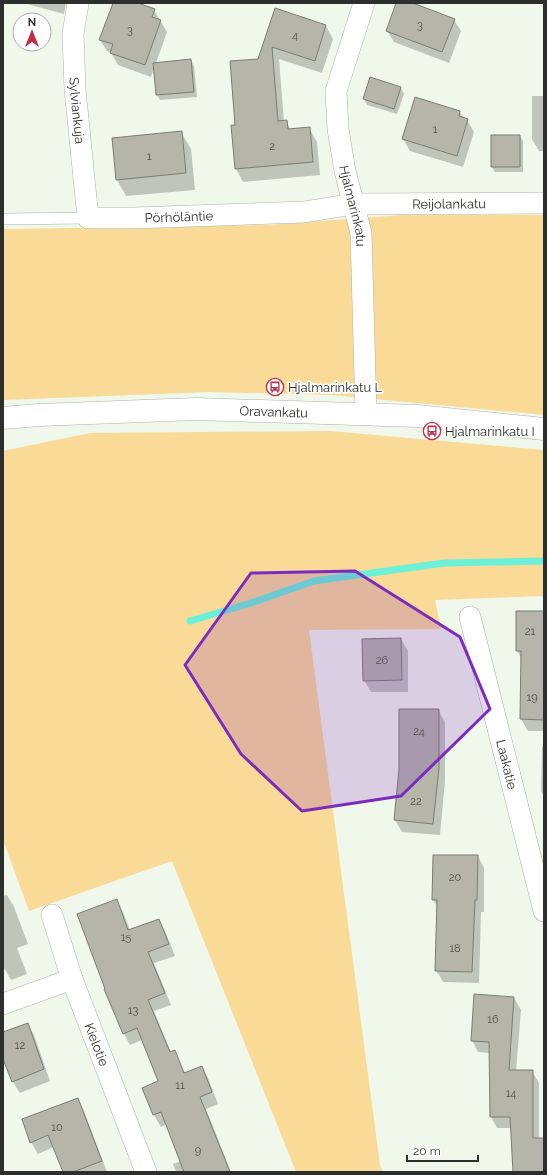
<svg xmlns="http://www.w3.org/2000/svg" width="547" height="1175" viewBox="0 0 547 1175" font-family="Raleway,sans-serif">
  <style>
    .green { fill: #f9da97 }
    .shadow { fill: #0003 }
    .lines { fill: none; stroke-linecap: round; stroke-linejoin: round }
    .stream { stroke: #6cf1d8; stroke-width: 7 }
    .building { fill: #b5b5a9; stroke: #7c7d71 }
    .service-casing { stroke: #abb2a7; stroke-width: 12 }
    .minor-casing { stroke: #abb2a7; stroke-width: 22 }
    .tertiary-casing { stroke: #abb2a7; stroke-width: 23 }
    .service { stroke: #fff; stroke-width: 11 }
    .minor { stroke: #fff; stroke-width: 21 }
    .tertiary { stroke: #fff; stroke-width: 22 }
    .marked { fill: #7b2cbf; fill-opacity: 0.2; stroke: #7b2cbf; stroke-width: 3; stroke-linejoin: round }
    .labels { text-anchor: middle; stroke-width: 3.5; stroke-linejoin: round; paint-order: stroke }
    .number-label { font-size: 11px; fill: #4e504a }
    .street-label { font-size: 13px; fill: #2c2f2b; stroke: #fff }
    .poi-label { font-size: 13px; fill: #2c2f2b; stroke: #fff; text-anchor: start }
  </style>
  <rect width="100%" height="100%" fill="#f0f7eb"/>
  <!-- green -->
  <path class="green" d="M403 215H544V415L331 395 210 392 3 400V229L267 225Z
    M330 431 544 450V596L435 600 441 629 309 630 380 1165 383 1172H296L172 861 29 911 3 840V451L90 433Z"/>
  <!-- shadow -->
  <path class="shadow" d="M23 3H66L64 14Z
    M126 3H135L154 10 167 32 156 63 191 61 194 66 197 97 160 100 157 95 154 68 151 77 118 65 111 53 107 51 100 40Z
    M397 3H410L454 20 461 31 449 63 394 42 387 31Z
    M276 9 326 26 333 39 322 73 279 59 284 122 286 121 291 130 309 128 317 142 320 175 243 182 236 169 232 126H236Z
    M401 88 404 94 397 114 367 105 364 99Z
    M532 96H544V151H539L532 139Z
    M460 112 464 119 467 120 474 132 463 167 410 151 403 139Z
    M181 132 191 149 195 190 126 196 117 180Z
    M520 136 523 141V172H495L492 167Z
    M544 612V731H528L521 719 522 659 517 651Z
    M401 639 408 651V692H371L364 680Z
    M438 710 445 722V781L440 835 402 832 395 820Z
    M542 746H544V796L541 791Z
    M478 856 484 868V912H481L479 983 443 982 436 970 438 908 433 899Z
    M7 895 14 907 28 944 17 948 27 974 11 980 3 966V896Z
    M116 900 123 912 130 930 159 920 165 931 175 956 154 963 171 1005 154 1011 171 1052 174 1051 185 1073 201 1067 208 1078 218 1104 206 1109 231 1172H176L173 1164 181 1161 167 1124 161 1127 154 1115 143 1088 159 1082 142 1040 130 1045 124 1034Z
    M514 998 521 1010 516 1071H532L539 1083V1139H544V1172H514L512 1128H497L491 1117 490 1053 478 1052 472 1040Z
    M27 1024 34 1035 50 1081 20 1093 13 1082 3 1056V1033Z
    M77 1099 84 1111 107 1172H64L54 1147 38 1154 31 1142Z"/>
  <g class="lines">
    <!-- stream -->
    <path class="stream" d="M190 621 251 603 314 581 444 563 544 561"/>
  </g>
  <!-- building -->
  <path class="building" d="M113 3H138L155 9 152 17 161 20 145 65 110 53 113 44 99 40Z
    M396 3H413L455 19 442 52 386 31Z
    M275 8 326 25 315 61 272 47 278 121 287 120 288 129 310 127 313 162 235 169 231 125H235L230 61 258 59Z
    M191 59 194 92 156 95 153 63Z
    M370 77 401 87 394 109 363 99Z
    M415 97 460 111 459 116 468 119 457 156 402 139Z
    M182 131 186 173 116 180 112 138Z
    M491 135H520V167H491Z
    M516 611H544V720L520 719 521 651H516Z
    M401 638 402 680 363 681 362 639Z
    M399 709H439V768L433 824 394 820 399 769Z
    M433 855H478L477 900H475L472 972 435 971 437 900H432Z
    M117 899 128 930 159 919 169 944 148 952 165 993 148 1000 170 1052 175 1050 184 1073 202 1066 212 1092 200 1097 230 1172H184L161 1112 153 1115 142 1088 158 1081 137 1028 123 1034 104 989H105L77 914Z
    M474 994 514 997 509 1070H533V1138H544V1172H513L510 1117H490L489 1042 471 1041Z
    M28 1023 44 1069 12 1082 3 1059V1032Z
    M78 1098 102 1161 73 1172H63L48 1135 30 1143 22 1119Z"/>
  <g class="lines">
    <defs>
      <path id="service" d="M3 219 88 218"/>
      <g id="minor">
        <path id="s1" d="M78 3 73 34 75 89 88 218H134L304 212 354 204 544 203"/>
        <path id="s2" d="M364 3 336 91 338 129 345 171 361 233 366 414"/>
        <path id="s3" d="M470 617 544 911"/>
        <path id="s4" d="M52 915 72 979 146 1172"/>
        <path d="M3 1004 72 979"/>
      </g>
      <g id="tertiary">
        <path id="s5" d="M3 418 39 415 196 409 417 416 544 429"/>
      </g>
    </defs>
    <!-- service casing -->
    <use href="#service" class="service-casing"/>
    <!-- minor casing -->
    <use href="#minor" class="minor-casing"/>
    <!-- tertiary casing -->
    <use href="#tertiary" class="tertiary-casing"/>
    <!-- service -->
    <use href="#service" class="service"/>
    <!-- minor -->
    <use href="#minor" class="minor"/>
    <!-- tertiary -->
    <use href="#tertiary" class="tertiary"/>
  </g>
  <!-- marked area -->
  <path class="marked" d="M355 571 460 637 490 709 401 796 302 811 241 754 185 665 251 573Z"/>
  <!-- icons -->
  <defs>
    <symbol id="bus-ring" viewBox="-11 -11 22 22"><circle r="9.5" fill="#fff" stroke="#c03047" stroke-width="1.5"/><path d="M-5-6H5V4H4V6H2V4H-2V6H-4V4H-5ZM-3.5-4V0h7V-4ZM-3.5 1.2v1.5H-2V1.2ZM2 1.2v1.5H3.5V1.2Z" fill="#c03047"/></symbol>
  </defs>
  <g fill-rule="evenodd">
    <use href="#bus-ring" x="265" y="377" width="20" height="20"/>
    <use href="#bus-ring" x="422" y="421" width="20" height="20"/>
  </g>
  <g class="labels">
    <!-- number labels -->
    <g class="number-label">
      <text x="420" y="29">3</text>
      <text x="130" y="34">3</text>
      <text x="295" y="39">4</text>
      <text x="435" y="133">1</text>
      <text x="272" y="150">2</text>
      <text x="149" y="160">1</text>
      <text x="530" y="635">21</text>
      <text x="382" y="664">26</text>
      <text x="532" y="701">19</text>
      <text x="419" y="735">24</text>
      <text x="416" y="805">22</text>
      <text x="455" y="881">20</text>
      <text x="126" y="941">15</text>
      <text x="455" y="952">18</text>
      <text x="133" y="1014">13</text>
      <text x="493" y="1023">16</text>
      <text x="20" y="1049">12</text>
      <text x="180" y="1089">11</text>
      <text x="511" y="1097">14</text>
      <text x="57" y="1131">10</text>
      <text x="198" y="1154">9</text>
    </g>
    <!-- street labels -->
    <g class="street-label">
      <text dy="5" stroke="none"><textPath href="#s1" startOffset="108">Sylviankuja</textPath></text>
      <text dy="5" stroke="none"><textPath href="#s1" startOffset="578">Reijolankatu</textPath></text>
      <text dy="5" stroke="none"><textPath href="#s2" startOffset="209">Hjalmarinkatu</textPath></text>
      <text dy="5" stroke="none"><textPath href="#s1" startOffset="307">Pörhöläntie</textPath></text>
      <text dy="5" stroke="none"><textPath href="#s5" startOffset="271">Oravankatu</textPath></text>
      <text dy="5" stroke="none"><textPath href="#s3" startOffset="152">Laakatie</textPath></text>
      <text dy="5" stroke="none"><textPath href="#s4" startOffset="137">Kielotie</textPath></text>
    </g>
    <!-- poi labels -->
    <g class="poi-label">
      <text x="288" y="392">Hjalmarinkatu L</text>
      <text x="445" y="436">Hjalmarinkatu I</text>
    </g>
  </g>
  <!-- border -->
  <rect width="547" height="1175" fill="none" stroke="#2c2f2b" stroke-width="8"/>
  <!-- north arrow -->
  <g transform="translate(32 32)"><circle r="19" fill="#ffffff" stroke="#abacaa"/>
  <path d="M0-3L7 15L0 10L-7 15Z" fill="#c03047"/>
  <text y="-6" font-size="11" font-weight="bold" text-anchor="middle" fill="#2c2f2b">N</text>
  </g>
  <!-- scale -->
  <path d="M407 1155v6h71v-6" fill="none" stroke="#2c2f2b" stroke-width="2"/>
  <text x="413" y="1155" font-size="12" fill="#2c2f2b" stroke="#ffffff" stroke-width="3" paint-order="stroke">20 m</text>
</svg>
